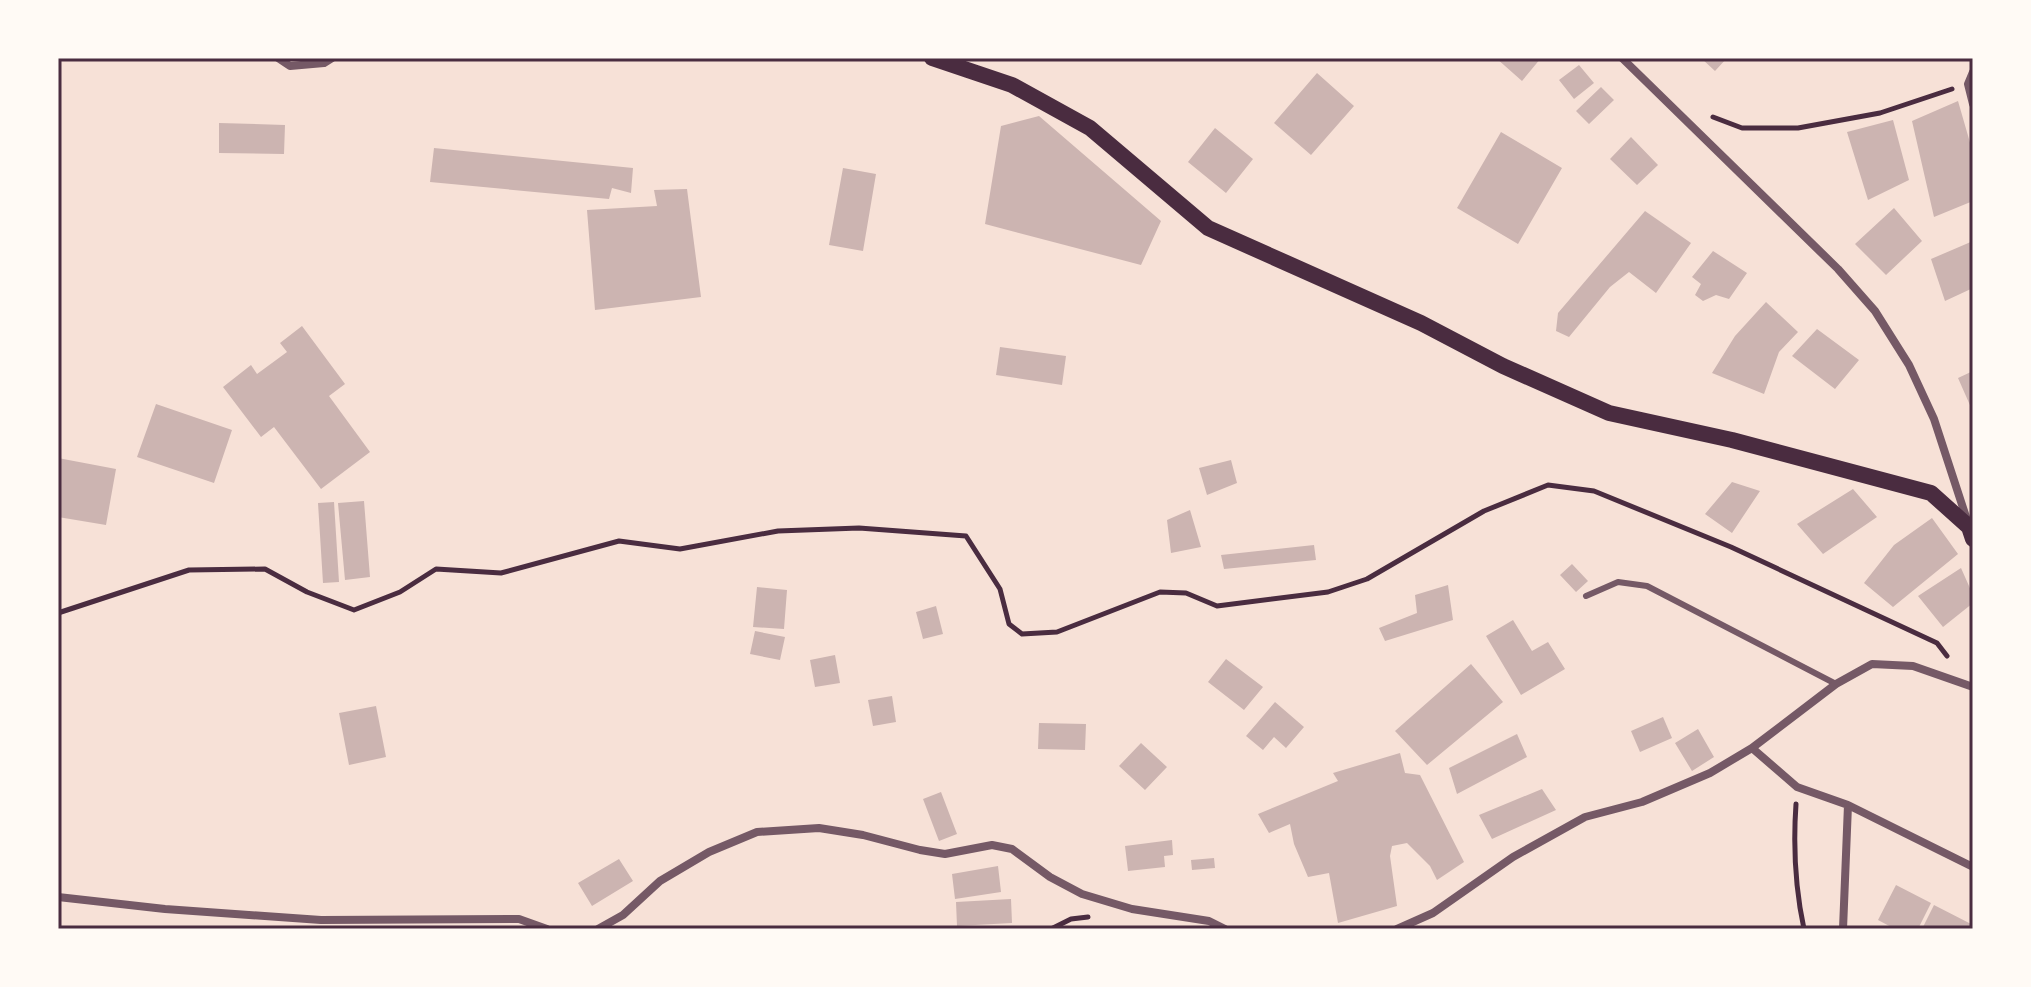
<svg xmlns="http://www.w3.org/2000/svg" width="2031" height="987" viewBox="0 0 2031 987" font-family="Georgia,serif">
  <style>
    .building { fill: #ccb4b1 }
    .lines { fill: none; stroke-linecap: round; stroke-linejoin: round }
    .path { stroke: #4a2c40; stroke-width: 5 }
    .service { stroke: #755966; stroke-width: 6 }
    .minor { stroke: #755966; stroke-width: 8 }
    .secondary { stroke: #4a2c40; stroke-width: 16 }
    .neatline { fill: none; stroke: #4a2c40; stroke-width: 3 }
  </style>
  <rect width="100%" height="100%" fill="#f7e1d7"/>
  <!-- building -->
  <path class="building" d="M1496 58H1541L1522 81Z
    M1701 58H1727L1715 71Z
    M1579 65 1594 83 1574 99 1559 80Z
    M1317 73 1354 106 1311 155 1274 123Z
    M1601 87 1614 100 1589 124 1576 111Z
    M1958 101 1973 153V201L1934 217 1912 121Z
    M1039 116 1161 221 1141 265 985 224 1001 126Z
    M1893 120 1909 180 1868 200 1847 132Z
    M219 123 285 125 284 154 219 153Z
    M1215 128 1253 159 1226 193 1188 162Z
    M1501 132 1562 168 1518 244 1457 208Z
    M1631 137 1658 165 1637 185 1610 159Z
    M434 148 633 168 631 193 612 188 609 199 430 182Z
    M843 168 876 174 863 251 829 245Z
    M687 189 701 297 595 310 587 210 657 206 654 190Z
    M1894 208 1922 241 1886 275 1855 244Z
    M1645 211 1691 243 1656 293 1629 272 1610 287 1569 337 1556 331 1558 313Z
    M1973 241V288L1945 301 1931 259Z
    M1713 251 1747 273 1729 299 1716 295 1703 301 1695 295 1701 284 1692 277Z
    M1766 302 1798 332 1779 352 1764 394 1712 373 1735 336Z
    M302 326 345 384 329 396 370 452 321 489 274 427 261 437 223 387 251 365 257 374 287 352 280 343Z
    M1817 329 1859 360 1835 389 1792 356Z
    M1000 347 1066 356 1062 385 996 375Z
    M1973 371V412L1958 378Z
    M156 404 232 430 214 483 137 457Z
    M58 458 116 469 106 525 58 517Z
    M1231 460 1237 483 1207 495 1199 468Z
    M1732 482 1760 491 1732 533 1705 514Z
    M1853 489 1877 517 1823 554 1797 524Z
    M364 501 370 577 345 580 338 503Z
    M334 502 339 582 323 583 318 503Z
    M1190 510 1201 547 1171 553 1167 520Z
    M1932 518 1958 554 1893 607 1864 583 1894 545Z
    M1314 545 1316 560 1224 569 1221 555Z
    M1572 564 1588 581 1576 592 1560 575Z
    M1961 568 1973 595V603L1943 627 1918 596Z
    M1448 585 1453 620 1385 641 1379 628 1417 613 1415 595Z
    M757 587 787 590 784 629 753 627Z
    M936 606 943 634 923 639 916 612Z
    M1513 620 1532 651 1548 642 1565 669 1521 695 1486 636Z
    M755 631 785 637 780 660 750 654Z
    M835 655 840 683 815 687 810 660Z
    M1226 659 1263 687 1244 710 1208 682Z
    M1471 664 1503 702 1427 765 1395 731Z
    M892 696 896 722 873 726 868 700Z
    M1275 702 1304 727 1286 748 1274 737 1263 750 1246 736Z
    M376 706 386 757 349 765 339 713Z
    M1663 717 1672 738 1640 752 1631 731Z
    M1039 723 1086 724 1085 750 1038 749Z
    M1698 729 1714 757 1692 771 1675 743Z
    M1517 734 1527 757 1457 794 1449 768Z
    M1141 743 1167 767 1145 790 1119 766Z
    M1400 753 1405 773 1420 775 1464 862 1437 880 1430 866 1407 843 1392 846 1390 856 1397 906 1338 923 1329 873 1308 877 1294 844 1290 824 1269 833 1258 814 1338 781 1333 773Z
    M1542 789 1556 810 1492 839 1479 815Z
    M941 792 957 834 939 841 923 799Z
    M1172 840 1173 855 1164 856 1165 867 1128 871 1125 846Z
    M1214 858 1215 868 1192 870 1191 860Z
    M619 859 633 881 592 906 578 883Z
    M998 866 1001 892 955 899 952 874Z
    M1896 885 1931 903 1918 929H1895L1878 920Z
    M1011 899 1012 923 957 926 956 902Z
    M1934 905 1973 925V929H1922Z"/>
  <g class="lines">
    <!-- path -->
    <path class="path" d="M1713 117 1742 128H1798L1880 113 1952 89
      M58 613 189 570 265 569 307 592 354 610 400 592 436 569 501 573 619 541 680 549 778 531 859 528 966 536 1000 589 1009 624 1022 634 1057 632 1160 592 1186 593 1217 606 1328 592 1367 579 1484 511 1548 485 1594 491 1731 547 1937 643 1947 656
      M1796 804C1793 847 1795 887 1804 929
      M1051 929 1071 919 1088 917"/>
    <!-- service -->
    <path class="service" d="M1586 596 1618 582 1647 586 1836 684"/>
    <!-- minor -->
    <path class="minor" d="M278 58 290 66 324 63 332 58
      M1622 58 1838 269 1875 311 1909 365 1934 419 1967 520
      M1973 72 1968 84 1973 104
      M1752 748 1797 787 1848 805 1843 929
      M1848 805 1973 867
      M58 897 165 909 321 920 519 919 547 929
      M598 929 623 915 660 881 709 852 757 832 819 828 863 835 920 850 945 854 992 845 1012 849 1050 877 1082 894 1132 909 1209 921 1225 929
      M1397 929 1433 913 1513 857 1585 817 1642 802 1710 773 1752 748 1836 684 1872 664 1913 666 1973 687"/>
    <!-- secondary -->
    <path class="secondary" d="M932 58 1012 85 1090 128 1208 228 1421 323 1503 366 1609 413 1732 440 1931 493 1969 527 1973 539"/>
  </g>
  <!-- border -->
  <rect width="2031" height="987" fill="none" stroke="#fffaf5" stroke-width="120"/>
  <rect x="60" y="60" width="1911" height="867" class="neatline"/>
</svg>
